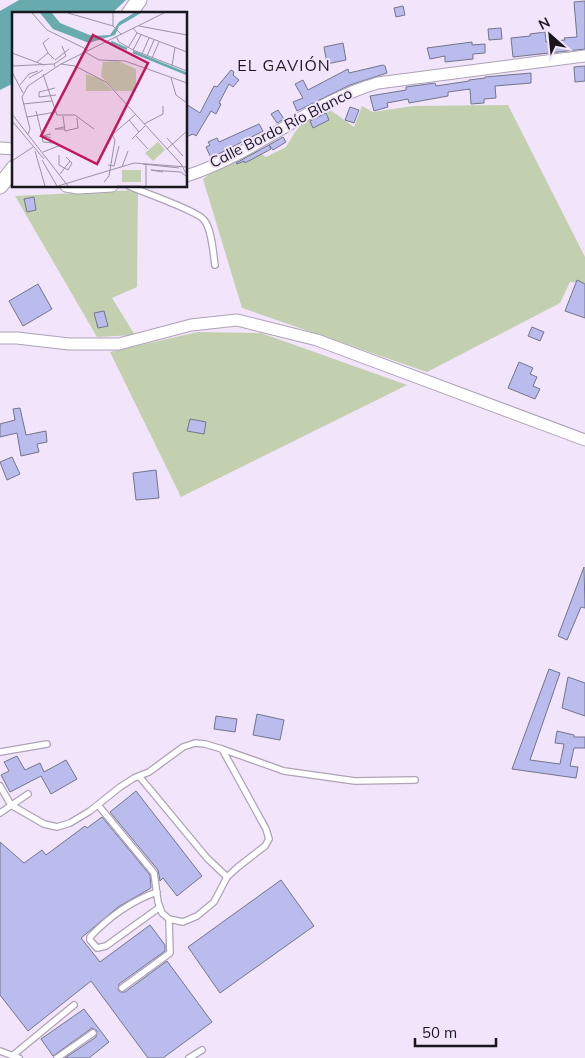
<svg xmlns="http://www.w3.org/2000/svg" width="585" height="1058" viewBox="0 0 585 1058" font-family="Mulish,sans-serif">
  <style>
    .green { fill: #c3d0b0 }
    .water { fill: #68abaf }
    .building { fill: #b9bcec; stroke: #73758b }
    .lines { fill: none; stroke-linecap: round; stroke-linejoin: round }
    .service-casing { stroke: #aea2b7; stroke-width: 8 }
    .minor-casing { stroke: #aea2b7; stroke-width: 13 }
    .secondary-casing { stroke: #aea2b7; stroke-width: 17 }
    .service { stroke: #fff; stroke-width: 5.5 }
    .minor { stroke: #fff; stroke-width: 11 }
    .secondary { stroke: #fff; stroke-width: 15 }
    .labels { text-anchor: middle; stroke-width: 4; stroke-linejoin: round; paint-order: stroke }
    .street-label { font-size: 15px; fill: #1b171f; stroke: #f1e4fb }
    .neighbourhood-label { font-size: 16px; letter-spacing: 1px; fill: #1b171f; stroke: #f1e4fb }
    .inset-river { fill: none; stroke: #68abaf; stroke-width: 2.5 }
    .inset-road { fill: none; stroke: #9b92a3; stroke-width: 1 }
    .view { fill: #c2185b; fill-opacity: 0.15; stroke: #c2185b; stroke-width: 2.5 }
    .inset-edge { fill: none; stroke: #1b171f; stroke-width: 2.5 }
  </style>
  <rect width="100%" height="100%" fill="#f1e4fb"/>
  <!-- green -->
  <path class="green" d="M508 105 585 257V283L570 282 560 303 427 372 242 308 203 179 227 161 252 148 266 157 286 147 295 132 306 119 326 107 354 127 362 106 373 112 413 106Z
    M138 190 137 287 112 298 135 335 97 337 15 196Z
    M198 332 261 333 407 385 181 497 110 352Z"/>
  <!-- water -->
  <path class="water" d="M19 0H126L111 14H14V83L0 90V11Z"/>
  <!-- building -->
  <path class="building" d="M585 1V49L513 57 511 38 530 36V34L545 32 546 42 565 40 564 38 577 37 574 2Z
    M403 6 405 15 396 17 394 8Z
    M501 28 502 39 489 40 488 29Z
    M472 42V45L485 44V53L473 54V59L445 62V56L430 59 427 48Z
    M343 43 346 60 327 64 324 47Z
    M383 65 385 66 387 73 350 85 297 111 293 102 303 98 295 84 303 80 308 90 348 69 349 73Z
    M585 66V81L575 82 574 67Z
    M231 70 234 72 233 75 239 80 233 87 229 84 219 103 221 104 216 114 211 111 196 136 193 134 186 137V104L200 113 214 86 217 87Z
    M531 73V83L495 86 496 98 484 99V103L471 104 470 89 448 92V96L409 103 408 99 387 103 388 107 374 111 370 96 406 90V87L435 83 436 86 469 81V80L485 78V77Z
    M350 107 359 110 354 123 345 120Z
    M278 110 284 119 277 123 271 114Z
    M326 113 329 120 313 128 310 121Z
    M259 124 263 131 211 158 206 147 210 145 208 142 217 138 219 142Z
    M283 137 286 142 273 150 269 145Z
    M269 145 271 149 245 163 244 161 237 164 236 163Z
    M34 197 36 210 27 212 24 199Z
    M577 280 585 284V318L565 311Z
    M38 284 52 309 23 326 9 301Z
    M104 311 108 326 98 328 94 313Z
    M532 327 544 332 540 341 528 336Z
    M519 362 533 368 530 374 537 377 533 386 540 389 535 399 508 388Z
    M20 408 26 435 46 431 47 442 37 444 39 452 21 456 17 433 0 437V424L15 420 13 409Z
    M190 419 206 422 204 434 187 431Z
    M12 457 20 474 7 480 0 462Z
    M156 470 159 498 136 500 133 473Z
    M584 567 585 608 581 607 567 640 558 636Z
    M549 669 560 673 530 760 560 764 564 744 555 743 557 731 574 735V737H585V748H574L570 766 578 767 576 778 512 769Z
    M568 677 585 683V716L562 708Z
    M257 714 284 720 280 740 253 735Z
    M216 716 237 719 235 732 214 729Z
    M17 756 25 770 40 763 44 772 66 760 77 779 51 794 41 776 10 792 1 775 9 771 4 762Z
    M136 791 202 876 177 896 163 878 160 881 158 870 110 812Z
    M102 817 150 875 151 888 118 907 81 938 100 962 150 925 165 945V951L119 984 118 990 121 992H125L167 961 212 1022 163 1058H148L91 981 28 1031 0 995V842L24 863 42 850 46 855 85 826 87 828Z
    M281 880 314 926 220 993 188 947Z
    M84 1009 109 1042 89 1058H65L96 1037 97 1031 92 1028 53 1056 41 1039Z"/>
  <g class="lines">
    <defs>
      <path id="service" d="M129 186C142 192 198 211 204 220 212 229 213 253 215 265
        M0 752 47 744
        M139 776 207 858 227 877
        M0 786 11 805 44 824 57 827 70 823 90 811 120 787 134 778 149 772 183 747 195 743 205 744 222 749 284 771 355 781 415 780
        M98 805 154 873 158 902 162 913 169 919 183 922 197 916 214 902 227 877 238 867 265 846 269 839 266 829 222 749
        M0 813 28 794
        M157 892C131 901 109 917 90 937V940L97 948 106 946 160 907
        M122 988 170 953 169 919
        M0 1051 19 1058
        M14 1058 12 1056 74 1005
        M57 1058 93 1033
        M189 1058 202 1050"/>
      <path id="minor" d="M0 148 14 149
        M186 176C254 155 310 102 378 83L585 56
        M66 186 78 188 112 186
        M0 338H17L69 344H119L191 325 237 320 317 340 585 440"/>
      <path id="secondary" d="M129 14 139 0
        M0 186 14 168"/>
    </defs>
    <!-- service casing -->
    <use href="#service" class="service-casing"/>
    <!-- minor casing -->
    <use href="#minor" class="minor-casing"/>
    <!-- secondary casing -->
    <use href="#secondary" class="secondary-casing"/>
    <!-- service -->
    <use href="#service" class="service"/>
    <!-- minor -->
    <use href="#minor" class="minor"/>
    <!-- secondary -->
    <use href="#secondary" class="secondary"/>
  </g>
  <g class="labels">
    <!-- street labels -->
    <g class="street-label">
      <text transform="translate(281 128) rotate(-27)" y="5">Calle Bordo Río Blanco</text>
    </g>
    <!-- neighbourhood labels -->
    <g class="neighbourhood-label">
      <text x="284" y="71">EL GAVIÓN</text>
    </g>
  </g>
  <!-- overview -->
  <g transform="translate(12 12)">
    <rect width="175" height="175" fill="#f1e4fb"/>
    <path d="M106 49 124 57V79H103L89 64 91 50ZM74 62 89 67 101 79H74ZM146 130 153 138 141 149 133 141ZM110 158H129V170H110Z" fill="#c3d0b0"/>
    <path d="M28 1H40L48 11 80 24 98 23 107 10 122 1H129L107 14 103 23 77 31 41 17Z" fill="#68abaf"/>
    <path class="inset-river" d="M99 30 115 37M121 40 175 62"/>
    <path class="inset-road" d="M20 1 35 18 76 38M56 1 101 14M101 1V14L109 22M127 14 175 23M121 16 125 21 175 40M104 24 107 30 121 38 175 59M116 36 125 21M121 38 129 23M73 40 87 48 113 49 175 71M0 41 32 53M36 41 31 31 37 26M130 42 137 26M135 44 142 28M140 46 147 30M43 48 57 37M25 50 36 41 42 47M42 52 54 44 50 34M49 52 63 54 94 70 169 152 175 163M0 54 42 52 43 55M160 54 163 35M0 60 11 81M31 62 45 103H63L82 117M17 66 31 58M159 66 164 83 175 91M8 73 17 62 26 59M43 76 27 80V85L44 83M11 92 40 89M24 99 30 123 39 126M0 102 56 174M51 104 53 119 66 116 65 106M15 105 44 100M117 108 127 120M0 109 32 147M132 112 151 102V94M52 117H43L52 115M16 122 18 117 10 85 16 74 49 52 152 1M39 122 30 124 31 130 42 131M124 124 136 137M155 126 171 144M120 127 133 114M155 137 175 119M23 139 33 174M31 140 49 133M47 143V153L56 158 60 151 54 145M30 148 45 174M0 149 21 135M131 152 167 156M96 153 102 154 107 134M110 155 116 139M151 160 139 158 169 160 175 165M48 162 58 149M92 170 97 164 103 128 100 123 124 102M46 174 122 151 175 155M105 174H129M134 174V152"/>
    <path class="view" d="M81 23 136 51 85 152 29 124Z"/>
    <rect width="175" height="175" class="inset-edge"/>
  </g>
  <!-- north arrow -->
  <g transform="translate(550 35) rotate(333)" stroke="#f1e4fb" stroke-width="4" paint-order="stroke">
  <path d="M0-4L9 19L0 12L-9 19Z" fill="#1b171f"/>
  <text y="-8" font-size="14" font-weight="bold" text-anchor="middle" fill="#1b171f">N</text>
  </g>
  <!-- scale -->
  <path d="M415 1038v8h81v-8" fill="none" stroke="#1b171f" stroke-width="2.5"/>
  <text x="422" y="1038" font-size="15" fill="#1b171f" stroke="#f1e4fb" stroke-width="4" paint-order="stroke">50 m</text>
</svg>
